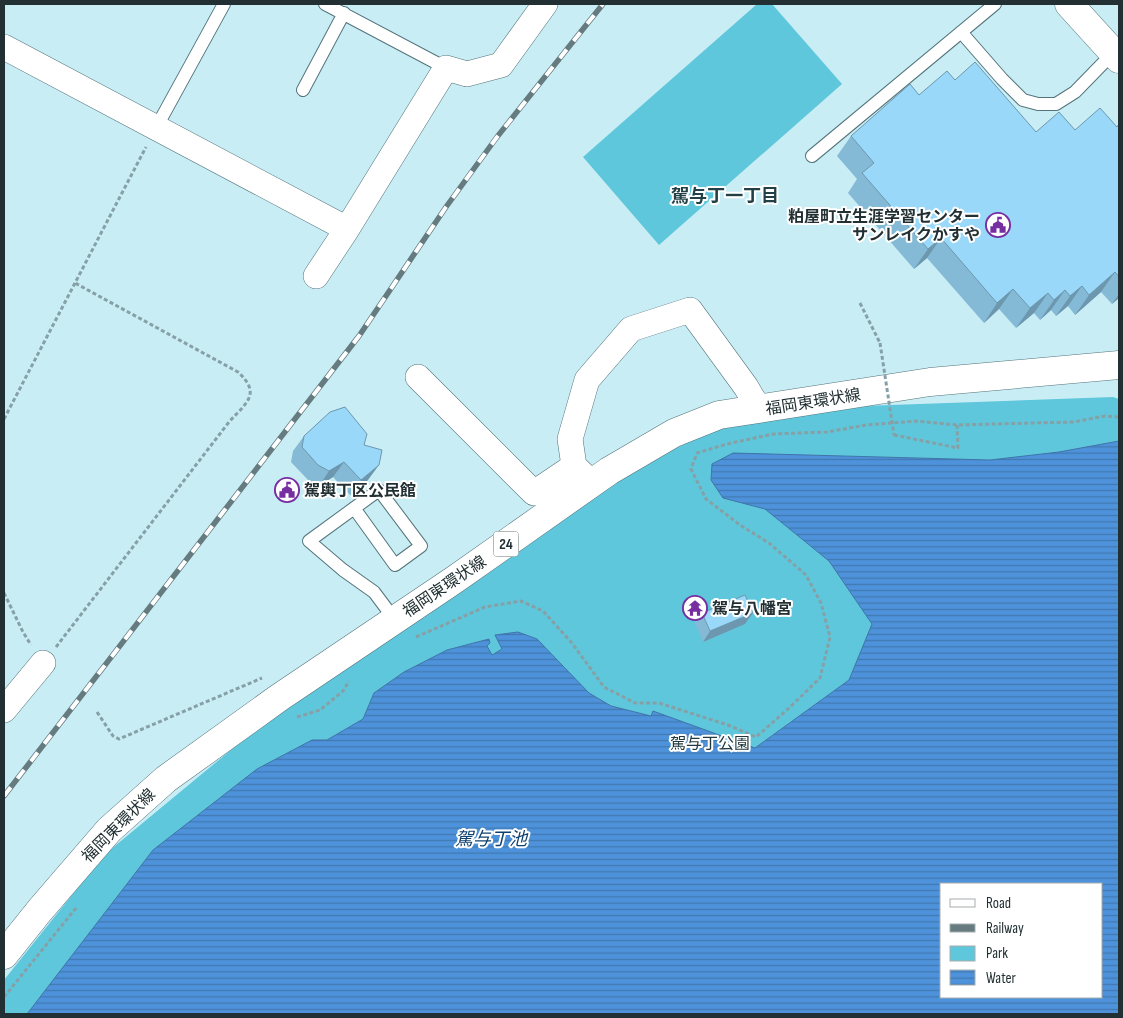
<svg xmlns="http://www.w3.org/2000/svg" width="1123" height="1018" viewBox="0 0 1123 1018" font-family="'Sofia Sans Condensed','Noto Sans JP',sans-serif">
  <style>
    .park { fill: #5fc7db; fill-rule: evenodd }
    .water { fill: url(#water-rules); stroke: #4075a8; fill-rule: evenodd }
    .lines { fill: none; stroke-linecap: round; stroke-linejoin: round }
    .service-casing { stroke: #53747b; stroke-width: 14 }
    .minor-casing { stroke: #53747b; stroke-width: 26 }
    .tertiary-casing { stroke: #53747b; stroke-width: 29 }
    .primary-casing { stroke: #53747b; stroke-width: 29 }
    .path { stroke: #85a0a6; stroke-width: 3; stroke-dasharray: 4 2.5; stroke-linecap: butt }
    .service { stroke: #fff; stroke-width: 12 }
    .minor { stroke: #fff; stroke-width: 25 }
    .tertiary { stroke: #fff; stroke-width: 28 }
    .primary { stroke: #fff; stroke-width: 28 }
    .rail-casing { stroke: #657b80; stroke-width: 5.5 }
    .rail { stroke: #fff; stroke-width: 4; stroke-dasharray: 11; stroke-linecap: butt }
    .path-bridge { stroke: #85a0a6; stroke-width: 3; stroke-dasharray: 4 2.5; stroke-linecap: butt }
    .wall { fill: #84bad6 }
    .shaded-wall { fill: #6c97ae }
    .building { fill: #9ad8f9; stroke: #6c97ae }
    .labels { text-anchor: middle; stroke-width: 4; stroke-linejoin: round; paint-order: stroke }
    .shield { fill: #fff; stroke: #646e70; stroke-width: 1 }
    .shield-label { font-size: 15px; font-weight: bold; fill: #223033 }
    .poi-label { font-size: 16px; font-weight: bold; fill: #223033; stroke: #fff; text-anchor: start }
    .street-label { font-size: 16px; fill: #223033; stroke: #fff }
    .park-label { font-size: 16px; fill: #223a3f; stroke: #fff }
    .neighbourhood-label { font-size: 18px; font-weight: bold; fill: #224147; stroke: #fff }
    .water-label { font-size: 18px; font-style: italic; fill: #0f4170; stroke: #fff }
  </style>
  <defs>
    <pattern id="water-rules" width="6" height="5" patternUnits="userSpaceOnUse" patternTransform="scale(1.25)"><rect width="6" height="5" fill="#4d92da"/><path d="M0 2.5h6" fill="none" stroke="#4078b1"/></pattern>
  </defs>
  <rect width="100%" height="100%" fill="#c9edf4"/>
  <!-- park -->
  <path class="park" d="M757 4H772L842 84 659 245 583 157Z
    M1113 397 1119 399V1014H4V980L104 855 261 725 610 480 716 429 807 408ZM942 884H1102V997H942Z"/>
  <!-- water -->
  <path class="water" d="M1119 441V1014H27L153 850 257 769 312 740H327L363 719 374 693 404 672 447 650 489 639 490 643 487 646 492 655 502 649 495 635 518 632 537 639 589 693 611 706 651 716 653 711 755 748 849 680 872 624 829 561 765 509 723 498 711 480 712 464 733 453 990 460 1059 452ZM942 884H1102V997H942Z"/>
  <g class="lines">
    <defs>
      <path id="service" d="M325 4 446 68
        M961 32 1002 79 1023 100 1038 104H1056L1075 92 1113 53
        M303 90 344 13
        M156 128 224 4
        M812 156 995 4
        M354 508 395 565 421 546 379 490 309 541 343 570 374 592 395 620"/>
      <path id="minor" d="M4 47 347 229 446 68 467 74 501 65 545 4
        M316 276 347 229
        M418 377 534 493 574 466
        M592 483 574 466 570 439 587 380 631 329 690 310 746 387 759 409
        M4 710 43 663"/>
      <path id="tertiary" d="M1069 4 1119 59"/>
      <path id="primary" d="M4 955 40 910 109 830 166 779 280 697 454 580 609 471 674 433 719 415 930 382 1119 365"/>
    </defs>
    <!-- service casing -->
    <use href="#service" class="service-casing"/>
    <!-- minor casing -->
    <use href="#minor" class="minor-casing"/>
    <!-- tertiary casing -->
    <use href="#tertiary" class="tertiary-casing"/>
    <!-- primary casing -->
    <use href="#primary" class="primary-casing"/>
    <!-- path -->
    <path class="path" d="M860 303 880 343
      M4 419 146 147
      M894 435 958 448 957 425
      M4 593 23 632 31 645
      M416 637 485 607 521 601 543 611 571 642 604 687 635 703H659L728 725 756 737 788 709 820 678 830 637 821 603 806 575 769 543 740 525 706 499 691 469 697 453 727 444 773 434 827 432 866 425 916 421 957 425 1032 423 1073 422 1105 416 1119 417
      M56 647 229 422C246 403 262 394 238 372L75 283
      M97 712 113 736 119 739 262 678
      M297 717 320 710 343 691 349 681
      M4 997 76 908"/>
    <!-- service -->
    <use href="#service" class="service"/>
    <!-- minor -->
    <use href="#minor" class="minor"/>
    <!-- tertiary -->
    <use href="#tertiary" class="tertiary"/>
    <!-- primary -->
    <use href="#primary" class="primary"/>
    <defs>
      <path id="rail" d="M4 796 359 336 446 207 497 137 603 4"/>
    </defs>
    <!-- rail casing -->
    <use href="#rail" class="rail-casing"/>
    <!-- rail -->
    <use href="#rail" class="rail"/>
    <!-- path-bridge -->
    <path class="path-bridge" d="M880 343 894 435"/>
  </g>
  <!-- wall -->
  <path class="wall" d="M955 80 1036 132 1075 130 1117 127 1119 124V298L1112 304 1101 292 1075 315 1068 306 1056 316 1051 310 1040 320 1034 313 1016 328 999 309 984 323 927 258 914 269 848 193 857 179 837 156 851 136 919 95Z
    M304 436 364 445 368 480 350 495 333 477 319 486 308 480 291 462 293 451Z
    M702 613H753L745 624 703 642 695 623Z"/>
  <!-- shaded-wall -->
  <path class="shaded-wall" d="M941 238 927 258 914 269 928 249Z
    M1115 272 1101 292 1075 315 1089 295Z
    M1082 286 1068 306 1056 316 1070 296Z
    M1013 289 999 309 984 323 997 303Z
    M1065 290 1051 310 1040 320 1054 300Z
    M1048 293 1034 313 1016 328 1030 308Z
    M1119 294V298L1112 304Z
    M344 462 333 477 319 486 329 471Z
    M379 465 368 480 350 495 361 480Z
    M753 613 745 624 703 642 710 631Z"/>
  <!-- building -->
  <path class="building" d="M975 62 1036 132 1059 112 1075 130 1100 108 1117 127 1119 124V277L1115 272 1089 295 1082 286 1070 296 1065 290 1054 300 1048 293 1030 308 1013 289 997 303 941 238 928 249 862 173 874 163 851 136 910 84 919 95 947 71 955 80Z
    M345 407 367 434 364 445 382 450 379 465 361 480 344 462 329 471 318 465 302 447 304 436 330 412Z
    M745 595 753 613 710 631 702 613Z"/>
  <!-- icons -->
  <defs>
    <symbol id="civic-ring" viewBox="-11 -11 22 22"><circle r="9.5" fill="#fff" stroke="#772ea1" stroke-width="1.5"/><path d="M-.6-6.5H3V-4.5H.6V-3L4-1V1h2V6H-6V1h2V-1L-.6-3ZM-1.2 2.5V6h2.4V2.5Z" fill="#772ea1"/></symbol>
    <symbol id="temple-ring" viewBox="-11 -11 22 22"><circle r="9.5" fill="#fff" stroke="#772ea1" stroke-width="1.5"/><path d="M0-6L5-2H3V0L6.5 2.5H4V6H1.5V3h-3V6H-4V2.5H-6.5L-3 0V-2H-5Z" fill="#772ea1"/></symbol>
  </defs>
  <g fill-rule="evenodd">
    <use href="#civic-ring" x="984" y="211" width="28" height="28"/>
    <use href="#civic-ring" x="273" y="476" width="28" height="28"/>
    <use href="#temple-ring" x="681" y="594" width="28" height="28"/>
  </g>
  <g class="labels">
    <!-- shield labels -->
    <rect class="shield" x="493.5" y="531.5" width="25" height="25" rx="4"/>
    <g class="shield-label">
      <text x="506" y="549">24</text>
    </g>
    <!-- poi labels -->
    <g class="poi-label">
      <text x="980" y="222" text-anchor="end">粕屋町立生涯学習センター<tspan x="980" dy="18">サンレイクかすや</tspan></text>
      <text x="304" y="496">駕輿丁区公民館</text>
      <text x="712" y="614">駕与八幡宮</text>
    </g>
    <!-- street labels -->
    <g class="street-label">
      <text transform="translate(813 401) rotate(-9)" y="6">福岡東環状線</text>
      <text transform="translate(444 586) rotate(-34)" y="6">福岡東環状線</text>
      <text transform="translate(118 825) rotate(-45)" y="6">福岡東環状線</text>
    </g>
    <!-- park labels -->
    <g class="park-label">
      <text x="710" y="749">駕与丁公園</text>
    </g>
    <!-- neighbourhood labels -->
    <g class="neighbourhood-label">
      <text x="725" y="202">駕与丁一丁目</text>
    </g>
    <!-- water labels -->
    <g class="water-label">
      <text x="491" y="845">駕与丁池</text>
    </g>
  </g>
  <!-- border -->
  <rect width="1123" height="1018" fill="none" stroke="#223033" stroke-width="10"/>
  <!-- legend -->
  <rect x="940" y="883" width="162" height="115" fill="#ffffff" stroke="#a7acad"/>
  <rect x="950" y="899" width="25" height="8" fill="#ffffff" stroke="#a7acad"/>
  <text x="986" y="908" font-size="15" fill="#223033">Road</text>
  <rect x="950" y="924" width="25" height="8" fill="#657b80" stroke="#a7acad"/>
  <text x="986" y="933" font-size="15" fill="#223033">Railway</text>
  <rect x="950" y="946" width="25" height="15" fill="#5fc7db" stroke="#a7acad"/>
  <text x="986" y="958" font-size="15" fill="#223033">Park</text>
  <rect x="950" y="970" width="25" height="15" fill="url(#water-rules)" stroke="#a7acad"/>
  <text x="986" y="983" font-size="15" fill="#223033">Water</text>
</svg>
